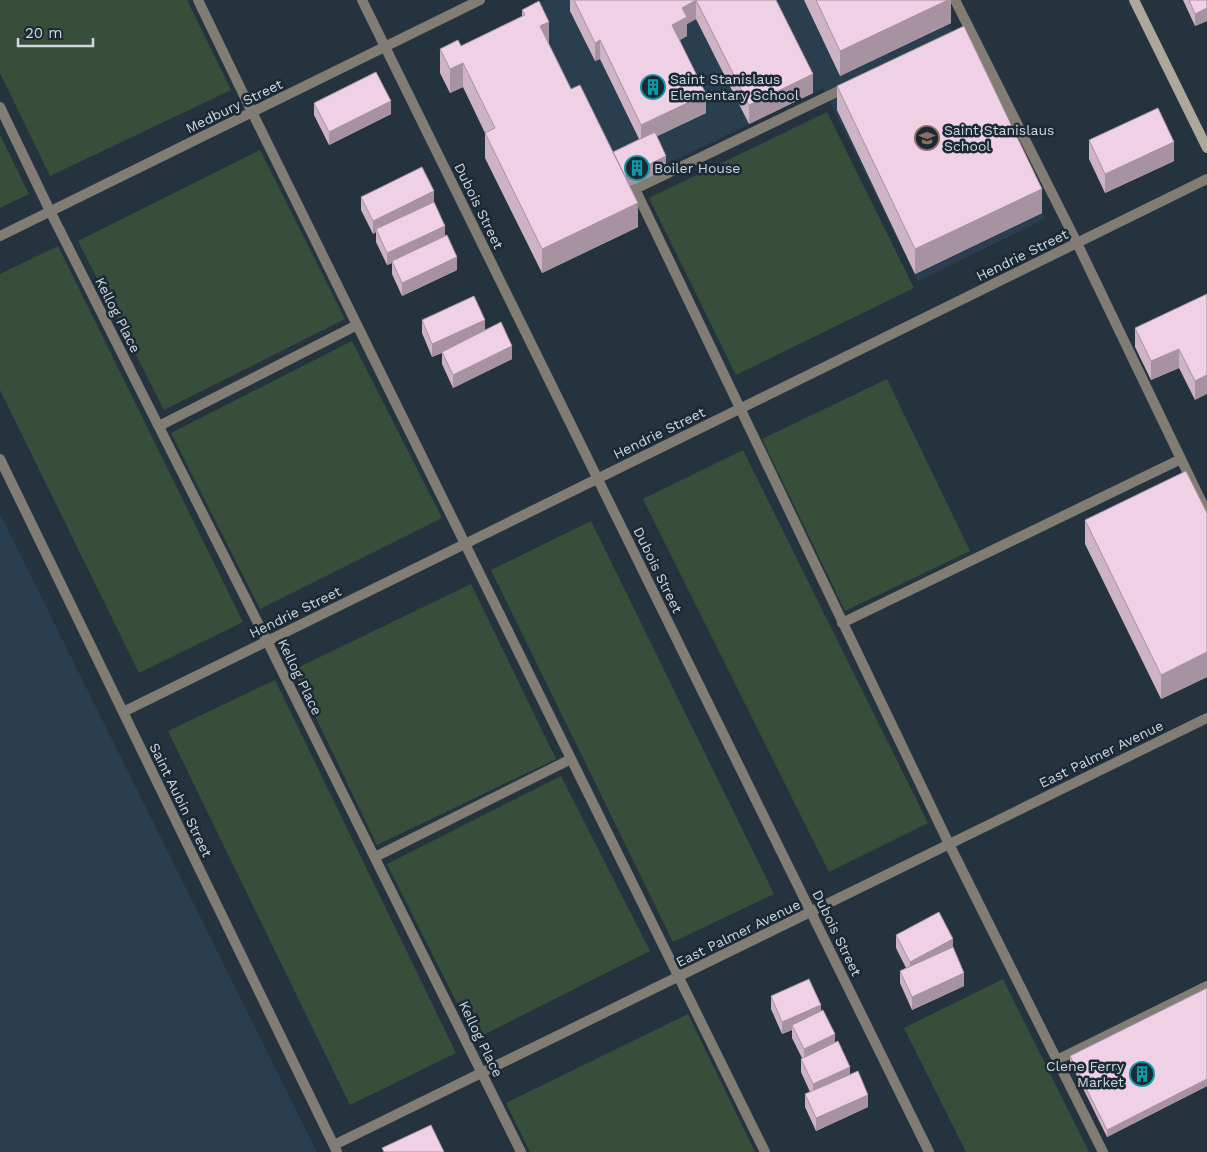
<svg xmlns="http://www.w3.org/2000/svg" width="1207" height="1152" viewBox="0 0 1207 1152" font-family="'Work Sans',sans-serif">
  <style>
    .built { fill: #293e4e }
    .green { fill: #374f3a }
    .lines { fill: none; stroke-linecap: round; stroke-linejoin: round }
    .lane { stroke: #817d75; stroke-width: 10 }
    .street { stroke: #817d75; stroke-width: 10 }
    .secondary { stroke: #aea89b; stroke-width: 10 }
    .wall { fill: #ceb3c5 }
    .shaded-wall { fill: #a792a0 }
    .building { fill: #efd0e5; stroke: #a792a0 }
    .labels { text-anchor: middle; stroke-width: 5; stroke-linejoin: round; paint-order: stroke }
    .poi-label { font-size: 14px; fill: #cfd8df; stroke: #1b2935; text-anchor: start }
    .street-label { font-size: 14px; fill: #cfd8df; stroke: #1b2935 }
  </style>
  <rect width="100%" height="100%" fill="#25333f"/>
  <!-- built -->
  <path class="built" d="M545 0H937L1045 219 918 281 823 88 616 189 527 8Z
    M0 514 317 1152H0Z"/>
  <!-- green -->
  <path class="green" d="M0 0H187L231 90 50 176 0 73Z
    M827 112 914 288 736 375 649 198Z
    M0 135 29 194 0 208Z
    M260 150 345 319 164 410 78 241Z
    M58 246 243 622 139 673 0 390V274Z
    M352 341 442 518 260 609 171 433Z
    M887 379 970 551 845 611 762 439Z
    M743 450 928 823 829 872 643 499Z
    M591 521 774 894 673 942 491 570Z
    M471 584 556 759 377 845 293 670Z
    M275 680 456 1053 350 1105 168 731Z
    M561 776 650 951 475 1039 387 864Z
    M1003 979 1089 1152H966L904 1028Z
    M688 1014 755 1152H530L506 1103Z"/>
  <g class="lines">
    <!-- lane -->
    <path class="lane" d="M198 0 252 112 765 1152
      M955 0 1077 243 1207 513
      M849 86 635 189 949 844 1103 1152
      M0 107 50 211 267 641 521 1152
      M159 426 357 325
      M842 623 1181 459
      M375 857 571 759
      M1057 1060 1207 986"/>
    <!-- street -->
    <path class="street" d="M362 0 929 1152
      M0 236 480 0
      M0 459 337 1152
      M123 712 1207 179
      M334 1145 1207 718"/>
    <!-- secondary -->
    <path class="secondary" d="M1134 0 1207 148"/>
  </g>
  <!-- wall -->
  <path class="wall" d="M570 0H776L813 93 749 124 696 19 687 24V36L680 40 706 113 657 136 666 169 630 186 638 227 542 273 485 158V133L463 87 450 93 440 73V49L461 46 522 16V10L549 46 571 89 613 152 639 139 600 59 595 61 570 11Z
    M804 0H951V23L840 76Z
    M1183 0H1207V21L1195 26Z
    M837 86 1042 213 915 274 837 110Z
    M314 103 391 114 329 145 314 115Z
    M1089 140 1174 161 1105 193 1089 159Z
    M361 197 434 202 457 270 402 296 392 274V263L387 265 376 242V232L373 234 361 210Z
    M1207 294 1195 400 1179 368 1151 380 1135 347V328Z
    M422 320 485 330 512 359 453 388 442 364V353L432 357 422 333Z
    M1207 513V677L1161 699 1085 544V520Z
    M896 935 953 948 964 986 912 1010 900 983V971L906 968 896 948Z
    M1207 988V1086L1107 1137 1070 1062V1056Z
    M771 996 821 1011 850 1074 868 1107 816 1131 805 1107V1094L810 1092 801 1072V1059L802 1058 792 1038V1030L782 1034 771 1009Z"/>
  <!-- shaded-wall -->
  <path class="shaded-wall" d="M696 0V19L687 24V36L672 43V25L682 8Z
    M948 0H951V23L840 76V51Z
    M1207 8V21L1195 26V14Z
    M549 22V46L540 26Z
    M600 40V59L595 61V43Z
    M463 63V87L450 93V69Z
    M813 74V93L749 124V105Z
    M706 94V113L641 144V125Z
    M391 101V114L329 145V132Z
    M1174 142V161L1105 193V174Z
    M666 156V169L620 191V178Z
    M1042 189V213L915 274V249Z
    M434 191V204L376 229V232L373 234V221Z
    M638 203V227L542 273V249Z
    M445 226V239L392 261V263L387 265V253Z
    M457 257V270L402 296V283Z
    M485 320V333L432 357V344Z
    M512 346V359L453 388V375Z
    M1179 349V368L1151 380V361Z
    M1207 375V394L1195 400V381Z
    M1207 652V677L1161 699V675Z
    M953 939V952L910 975V962Z
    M964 973V986L912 1010V997Z
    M821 1005V1017L792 1025V1030L782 1034V1022Z
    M835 1034V1047L804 1062V1049Z
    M850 1067V1079L813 1097V1084Z
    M1207 1079V1086L1107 1137V1130Z
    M868 1095V1107L816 1131V1118Z"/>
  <!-- building -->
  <path class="building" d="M574 0H776L813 74 749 105 696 0 682 8 687 17 672 25 706 94 641 125 600 40 595 43Z
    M816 0H948L840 51Z
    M1189 0H1207V8L1195 14Z
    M539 1 549 22 540 26 571 89 580 85 638 203 542 249 485 133 495 128 463 63 450 69 440 49 458 40 461 46 525 15 522 10Z
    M964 26 1042 189 915 249 837 86Z
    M376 72 391 101 329 132 314 103Z
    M1158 108 1174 142 1105 174 1089 140Z
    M655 132 666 156 625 176 613 152Z
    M422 167 434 191 373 221 361 197Z
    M434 202 445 226 387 253 376 229Z
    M447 235 457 257 402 283 392 261Z
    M1207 294V375L1195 381 1179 349 1151 361 1135 328Z
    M474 296 485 320 432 344 422 320Z
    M501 322 512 346 453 375 442 352Z
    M1186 471 1207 513V652L1161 675 1085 520Z
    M939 912 953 939 910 962 896 935Z
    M953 947 964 973 912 997 900 971Z
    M809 979 821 1005 782 1022 771 996Z
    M1207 988V1079L1107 1130 1070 1056Z
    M823 1010 835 1034 804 1049 792 1025Z
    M838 1041 850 1067 813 1084 801 1059Z
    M858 1071 868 1095 816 1118 805 1094Z
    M431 1125 444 1152H384L382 1148Z"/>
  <!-- icons -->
  <defs>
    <symbol id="building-ring" viewBox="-11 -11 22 22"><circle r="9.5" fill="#1b2935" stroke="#0f9aa8" stroke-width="1.5"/><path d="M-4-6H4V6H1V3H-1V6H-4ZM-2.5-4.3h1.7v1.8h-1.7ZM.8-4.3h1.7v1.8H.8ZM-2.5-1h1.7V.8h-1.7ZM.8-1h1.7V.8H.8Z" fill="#0f9aa8"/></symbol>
    <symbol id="school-ring" viewBox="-11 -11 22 22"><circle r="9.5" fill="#1b2935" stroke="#8d6e63" stroke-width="1.5"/><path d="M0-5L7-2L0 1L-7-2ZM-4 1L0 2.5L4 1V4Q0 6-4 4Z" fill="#8d6e63"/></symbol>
  </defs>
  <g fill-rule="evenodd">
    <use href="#building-ring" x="639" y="73" width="28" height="28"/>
    <use href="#school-ring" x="913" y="124" width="28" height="28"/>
    <use href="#building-ring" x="623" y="154" width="28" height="28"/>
    <use href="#building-ring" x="1128" y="1060" width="28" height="28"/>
  </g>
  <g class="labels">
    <!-- poi labels -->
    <g class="poi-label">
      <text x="670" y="84">Saint Stanislaus<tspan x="670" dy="16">Elementary School</tspan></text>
      <text x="944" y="135">Saint Stanislaus<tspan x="944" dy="16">School</tspan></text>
      <text x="654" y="173">Boiler House</text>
      <text x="1124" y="1071" text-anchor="end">Clene Ferry<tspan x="1124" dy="16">Market</tspan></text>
    </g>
    <!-- street labels -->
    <g class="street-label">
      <text transform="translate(234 106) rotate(-26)" y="5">Medbury Street</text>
      <text transform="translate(479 206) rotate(64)" y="5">Dubois Street</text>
      <text transform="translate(1022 255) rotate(-26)" y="5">Hendrie Street</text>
      <text transform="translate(118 315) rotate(63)" y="5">Kellog Place</text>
      <text transform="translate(659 433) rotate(-26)" y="5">Hendrie Street</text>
      <text transform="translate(658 570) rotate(64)" y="5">Dubois Street</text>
      <text transform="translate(295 612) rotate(-26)" y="5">Hendrie Street</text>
      <text transform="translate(300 677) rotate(64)" y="5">Kellog Place</text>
      <text transform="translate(1101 754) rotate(-26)" y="5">East Palmer Avenue</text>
      <text transform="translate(181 800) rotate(64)" y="5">Saint Aubin Street</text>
      <text transform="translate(738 933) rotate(-26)" y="5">East Palmer Avenue</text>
      <text transform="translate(837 933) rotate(64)" y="5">Dubois Street</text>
      <text transform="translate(481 1039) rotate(64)" y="5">Kellog Place</text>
    </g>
  </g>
  <!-- scale -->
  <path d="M18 38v8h75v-8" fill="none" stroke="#cfd8df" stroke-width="2.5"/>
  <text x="25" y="38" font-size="15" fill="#cfd8df" stroke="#1b2935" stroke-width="4" paint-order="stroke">20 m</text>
</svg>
